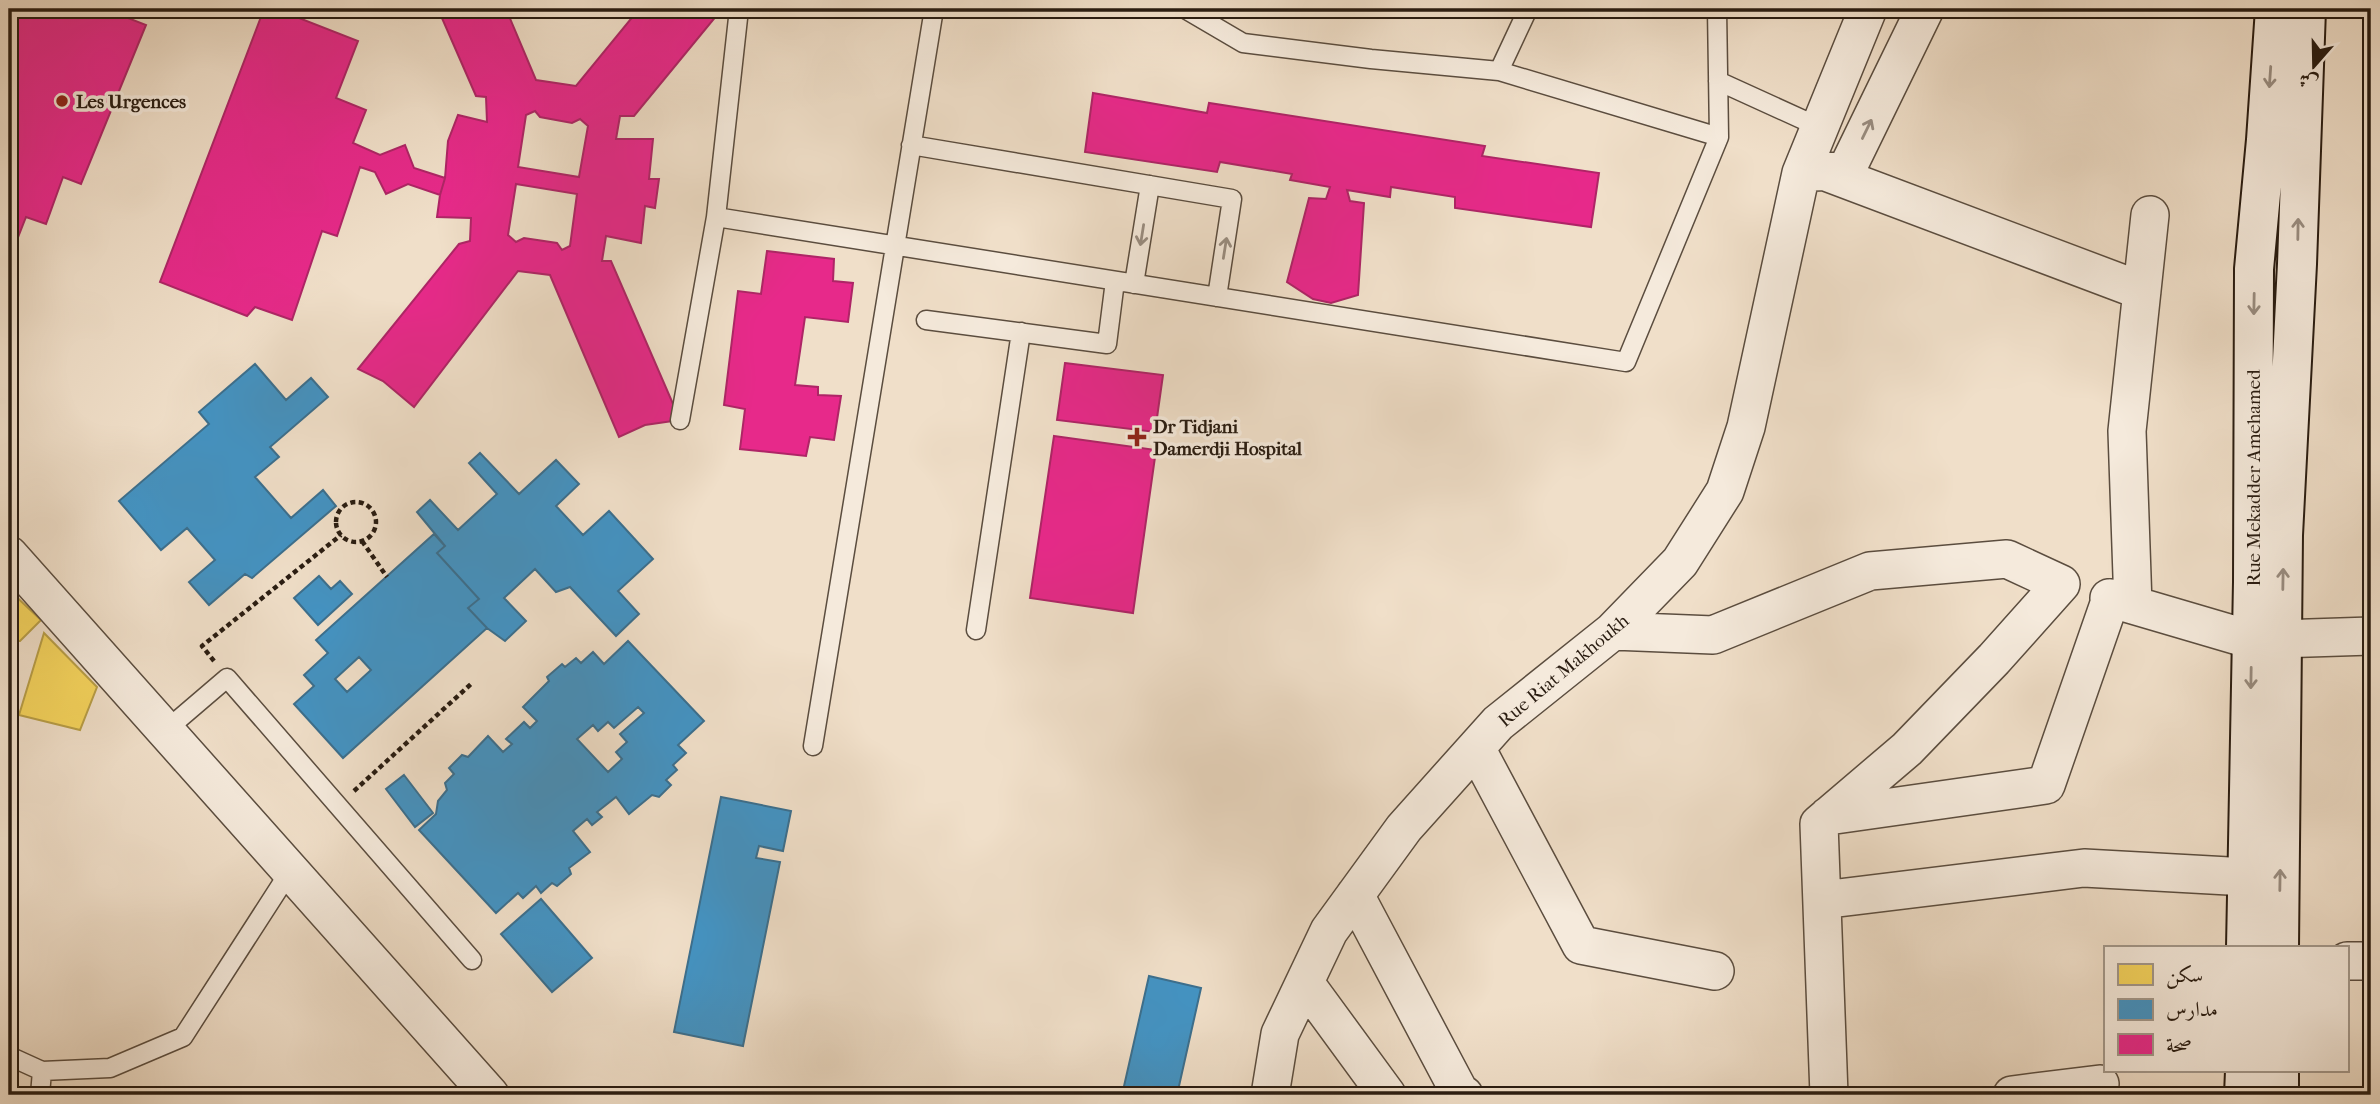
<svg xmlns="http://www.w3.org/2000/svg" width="2380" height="1104" viewBox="0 0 2380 1104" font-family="'IM FELL French Canon',Amiri,serif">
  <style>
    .homes { fill: #f6d55c; stroke: #b89e46; stroke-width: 2 }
    .schools { fill: #4393c3; stroke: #3b6f8e; stroke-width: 2; fill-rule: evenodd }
    .health { fill: #e7298a; stroke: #ae2566; stroke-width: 2; fill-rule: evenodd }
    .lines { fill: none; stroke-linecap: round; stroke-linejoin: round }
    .service-casing { stroke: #5b4d3f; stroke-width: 21 }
    .minor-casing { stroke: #5b4d3f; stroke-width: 40 }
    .secondary-casing { stroke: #291c11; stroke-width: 42 }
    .path { stroke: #291c11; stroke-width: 4.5; stroke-dasharray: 5 3.5; stroke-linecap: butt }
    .service { stroke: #f5eadc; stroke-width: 18 }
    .minor { stroke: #f5eadc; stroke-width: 37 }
    .secondary { stroke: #f5eadc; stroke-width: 38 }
    .oneway { stroke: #998d81 }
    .poi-dot { fill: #8f2418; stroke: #f5eadc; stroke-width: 2.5 }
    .labels { text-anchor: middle; stroke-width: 7; stroke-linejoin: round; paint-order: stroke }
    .poi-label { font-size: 19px; font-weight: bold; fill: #291c11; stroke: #f5eadc; text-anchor: start }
    .street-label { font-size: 19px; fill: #291c11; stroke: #f5eadc }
  </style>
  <rect width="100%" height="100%" fill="#f0dfc9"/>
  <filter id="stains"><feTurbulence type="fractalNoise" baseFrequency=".00286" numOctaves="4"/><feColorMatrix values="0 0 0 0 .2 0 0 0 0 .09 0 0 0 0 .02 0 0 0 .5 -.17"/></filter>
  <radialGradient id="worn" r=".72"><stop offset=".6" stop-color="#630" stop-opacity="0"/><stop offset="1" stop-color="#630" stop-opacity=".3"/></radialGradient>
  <!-- homes -->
  <path class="homes" d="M9 590 41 620 20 641H9Z
    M44 633 97 687 80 730 19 715Z"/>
  <!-- schools -->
  <path class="schools" d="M255 364 286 400 311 378 328 397 270 447 279 457 255 477 291 518 323 490 336 506 252 578 245 574 209 605 189 582 215 560 187 528 161 550 119 501 209 424 199 412Z
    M480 453 519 494 556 460 579 484 556 506 583 535 609 511 653 559 618 591 639 614 616 636 570 587 556 592 535 569 504 598 526 621 505 641 487 628 468 608 479 599 437 553 445 546 417 512 430 500 458 530 497 494 469 463Z
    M434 534 445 546 437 553 479 599 468 608 487 628 343 758 294 704 314 686 304 675 328 653 316 640ZM359 657 371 670 347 692 335 679Z
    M319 576 331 589 340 581 352 594 318 625 294 598Z
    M628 641 704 721 678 745 686 753 673 765 677 770 666 780 671 785 659 797 652 795 629 814 616 797 597 812 602 817 592 825 587 819 573 831 590 852 569 868 571 874 557 886 552 883 541 893 536 886 523 898 518 893 496 913 419 830 436 814 438 801 447 790 445 783 454 774 449 768 462 755 468 757 488 736 503 752 512 744 506 739 524 722 530 728 537 721 523 707 549 681 547 677 562 664 565 667 576 658 581 663 593 652 604 664ZM638 707 644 713 620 734 627 742 616 752 622 759 608 772 577 739 593 725 598 731 608 722 614 728Z
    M404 775 433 813 415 827 386 789Z
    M721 797 791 811 783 851 759 846 756 858 780 862 743 1046 674 1032Z
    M541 899 592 958 552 992 501 934Z
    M1149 976 1201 988 1177 1095H1122Z"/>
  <!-- health -->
  <path class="health" d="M9 9H105L146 25 81 184 63 177 46 224 26 217 15 245 9 243Z
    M264 9H276L358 41 336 98 366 110 353 143 380 155 405 145 414 168 445 178 440 195 408 184 386 194 375 172 360 167 337 236 322 231 292 320 255 307 247 316 160 282Z
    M438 9H506L536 80 576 86 639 9H722L634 116H620L616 139H653L649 179H659L655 208 645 206 641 243 606 236 602 261H611L680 420 645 425 619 437 550 275 518 271 414 407 383 381 358 369 459 244 470 241 471 218 437 217 440 195 445 178 448 141 458 115 487 122 486 97 476 96ZM535 111 540 117 572 123 580 119 588 126 579 177 518 167 526 115ZM516 184 577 194 570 246 562 250 557 243 524 238 516 242 508 235Z
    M1093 93 1207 113 1209 103 1485 146 1482 156 1599 173 1591 227 1455 208V197L1391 187 1390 197 1347 190 1350 201 1364 203 1358 295 1331 303 1313 299 1287 282 1309 198 1326 199 1330 187 1290 180 1292 174 1220 162 1217 172 1085 152Z
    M767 251 834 259 833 281 853 283 848 322 805 317 795 385 818 387V395L841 396 834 440 810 437 806 456 740 449 745 409 724 405 738 291 761 294Z
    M1065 363 1163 375 1155 432 1057 420Z
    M1054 436 1156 450 1133 613 1030 598Z"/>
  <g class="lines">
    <defs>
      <path id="service" d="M739 9 716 217 1626 362 1719 137 1499 71 1528 9
        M1185 9 1243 43 1371 59 1499 71
        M1717 9 1719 137
        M1718 81 1819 127
        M911 145 1232 199 1217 297
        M1134 284 1150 185
        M926 320 1107 344 1115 281
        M680 420 716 217
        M976 630 1021 332
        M165 731 227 678 472 960
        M813 746 934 9
        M9 1056 42 1071 110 1068 183 1037 290 871
        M40 1095 42 1071"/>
      <path id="minor" d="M1812 172 1846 171 1925 9
        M1826 172 2142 291
        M9 555 490 1095
        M2109 598 2252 640 2371 636
        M2133 605 2127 431 2150 215
        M1613 631 1713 635 1870 571 2007 559 2061 584 1994 659 1907 749 1819 824 1829 1095
        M1476 748 1581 945 1715 971
        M1828 816 2046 785 2111 598
        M1355 895 1461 1095H1464
        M1822 900 2084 868 2247 877
        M2347 961H2371
        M1305 983 1387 1095
        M1270 1095 1280 1034 1329 931 1404 828 1498 723 1613 631 1680 562 1725 491 1746 427 1801 173 1868 9
        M2012 1095 2100 1084"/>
      <path id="secondary" d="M2246 948 2253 582 2254 269 2266 140 2275 9
        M2279 948 2283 535 2297 264 2306 9
        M2279 1071V1095
        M2244 1095 2245 1071"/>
    </defs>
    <!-- service casing -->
    <use href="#service" class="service-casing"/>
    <!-- minor casing -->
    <use href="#minor" class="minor-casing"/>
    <!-- secondary casing -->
    <use href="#secondary" class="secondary-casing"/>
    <!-- path -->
    <path class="path" d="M336 522a20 20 0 1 1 40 0a20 20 0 1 1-40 0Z
      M362 541 387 577
      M214 661 202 646 341 535
      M354 791 471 684"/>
    <!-- service -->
    <use href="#service" class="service"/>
    <!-- minor -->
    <use href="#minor" class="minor"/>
    <!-- secondary -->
    <use href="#secondary" class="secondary"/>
  </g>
  <!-- one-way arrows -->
  <defs><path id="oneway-shaft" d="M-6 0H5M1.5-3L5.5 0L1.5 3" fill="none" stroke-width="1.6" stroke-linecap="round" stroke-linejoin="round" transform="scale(1.75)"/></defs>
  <g class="oneway">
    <use href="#oneway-shaft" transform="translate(2270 77) rotate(94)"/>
    <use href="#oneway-shaft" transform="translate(1867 129) rotate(-64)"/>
    <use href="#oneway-shaft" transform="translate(2298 229) rotate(-89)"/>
    <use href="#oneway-shaft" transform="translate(1142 235) rotate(99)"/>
    <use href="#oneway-shaft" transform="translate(1225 248) rotate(-81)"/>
    <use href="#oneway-shaft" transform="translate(2254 304) rotate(91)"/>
    <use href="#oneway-shaft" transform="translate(2283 579) rotate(-89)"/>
    <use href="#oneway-shaft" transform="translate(2251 678) rotate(91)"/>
    <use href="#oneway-shaft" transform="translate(2280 880) rotate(-89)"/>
  </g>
  <!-- markers -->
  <g class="poi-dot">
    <circle cx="62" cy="101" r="7"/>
    <path d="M1133.5 426.5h7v7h7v7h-7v7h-7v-7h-7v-7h7z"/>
  </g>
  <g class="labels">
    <!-- poi labels -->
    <g class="poi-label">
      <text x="76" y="108">Les Urgences</text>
      <text x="1153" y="433">Dr Tidjani<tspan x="1153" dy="22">Damerdji Hospital</tspan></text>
    </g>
    <!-- street labels -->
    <g class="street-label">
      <text transform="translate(2253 478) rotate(-90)" y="7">Rue Mekadder Amehamed</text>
      <text transform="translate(1563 670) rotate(-40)" y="7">Rue Riat Makhoukh</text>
    </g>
  </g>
  <!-- margin -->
  <rect width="2380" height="1104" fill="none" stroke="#f0dfc9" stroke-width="35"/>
  <rect x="10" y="10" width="2359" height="1083" fill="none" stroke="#291c11" stroke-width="3.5"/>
  <rect x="18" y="18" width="2345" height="1069" fill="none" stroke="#291c11" stroke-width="2"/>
  <!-- legend -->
  <rect x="2104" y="946" width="245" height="126" fill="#f5eadc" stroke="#a3988b" stroke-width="2"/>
  <rect x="2118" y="964" width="35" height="21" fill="#f6d55c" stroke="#a3988b" stroke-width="2"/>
  <text x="2166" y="982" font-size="21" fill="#291c11">سكن</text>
  <rect x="2118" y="999" width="35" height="21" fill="#4393c3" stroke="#a3988b" stroke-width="2"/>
  <text x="2166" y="1016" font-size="21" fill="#291c11">مدارس</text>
  <rect x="2118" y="1034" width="35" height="21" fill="#e7298a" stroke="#a3988b" stroke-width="2"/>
  <text x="2166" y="1052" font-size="21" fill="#291c11">صحة</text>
  <!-- north arrow -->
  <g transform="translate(2314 66) rotate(200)" stroke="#f5eadc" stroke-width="5" paint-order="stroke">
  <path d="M0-5L12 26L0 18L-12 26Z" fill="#291c11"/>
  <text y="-10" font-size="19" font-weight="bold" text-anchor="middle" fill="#291c11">ش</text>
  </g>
  <rect width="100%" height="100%" filter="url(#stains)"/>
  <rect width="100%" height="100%" fill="url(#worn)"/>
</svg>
